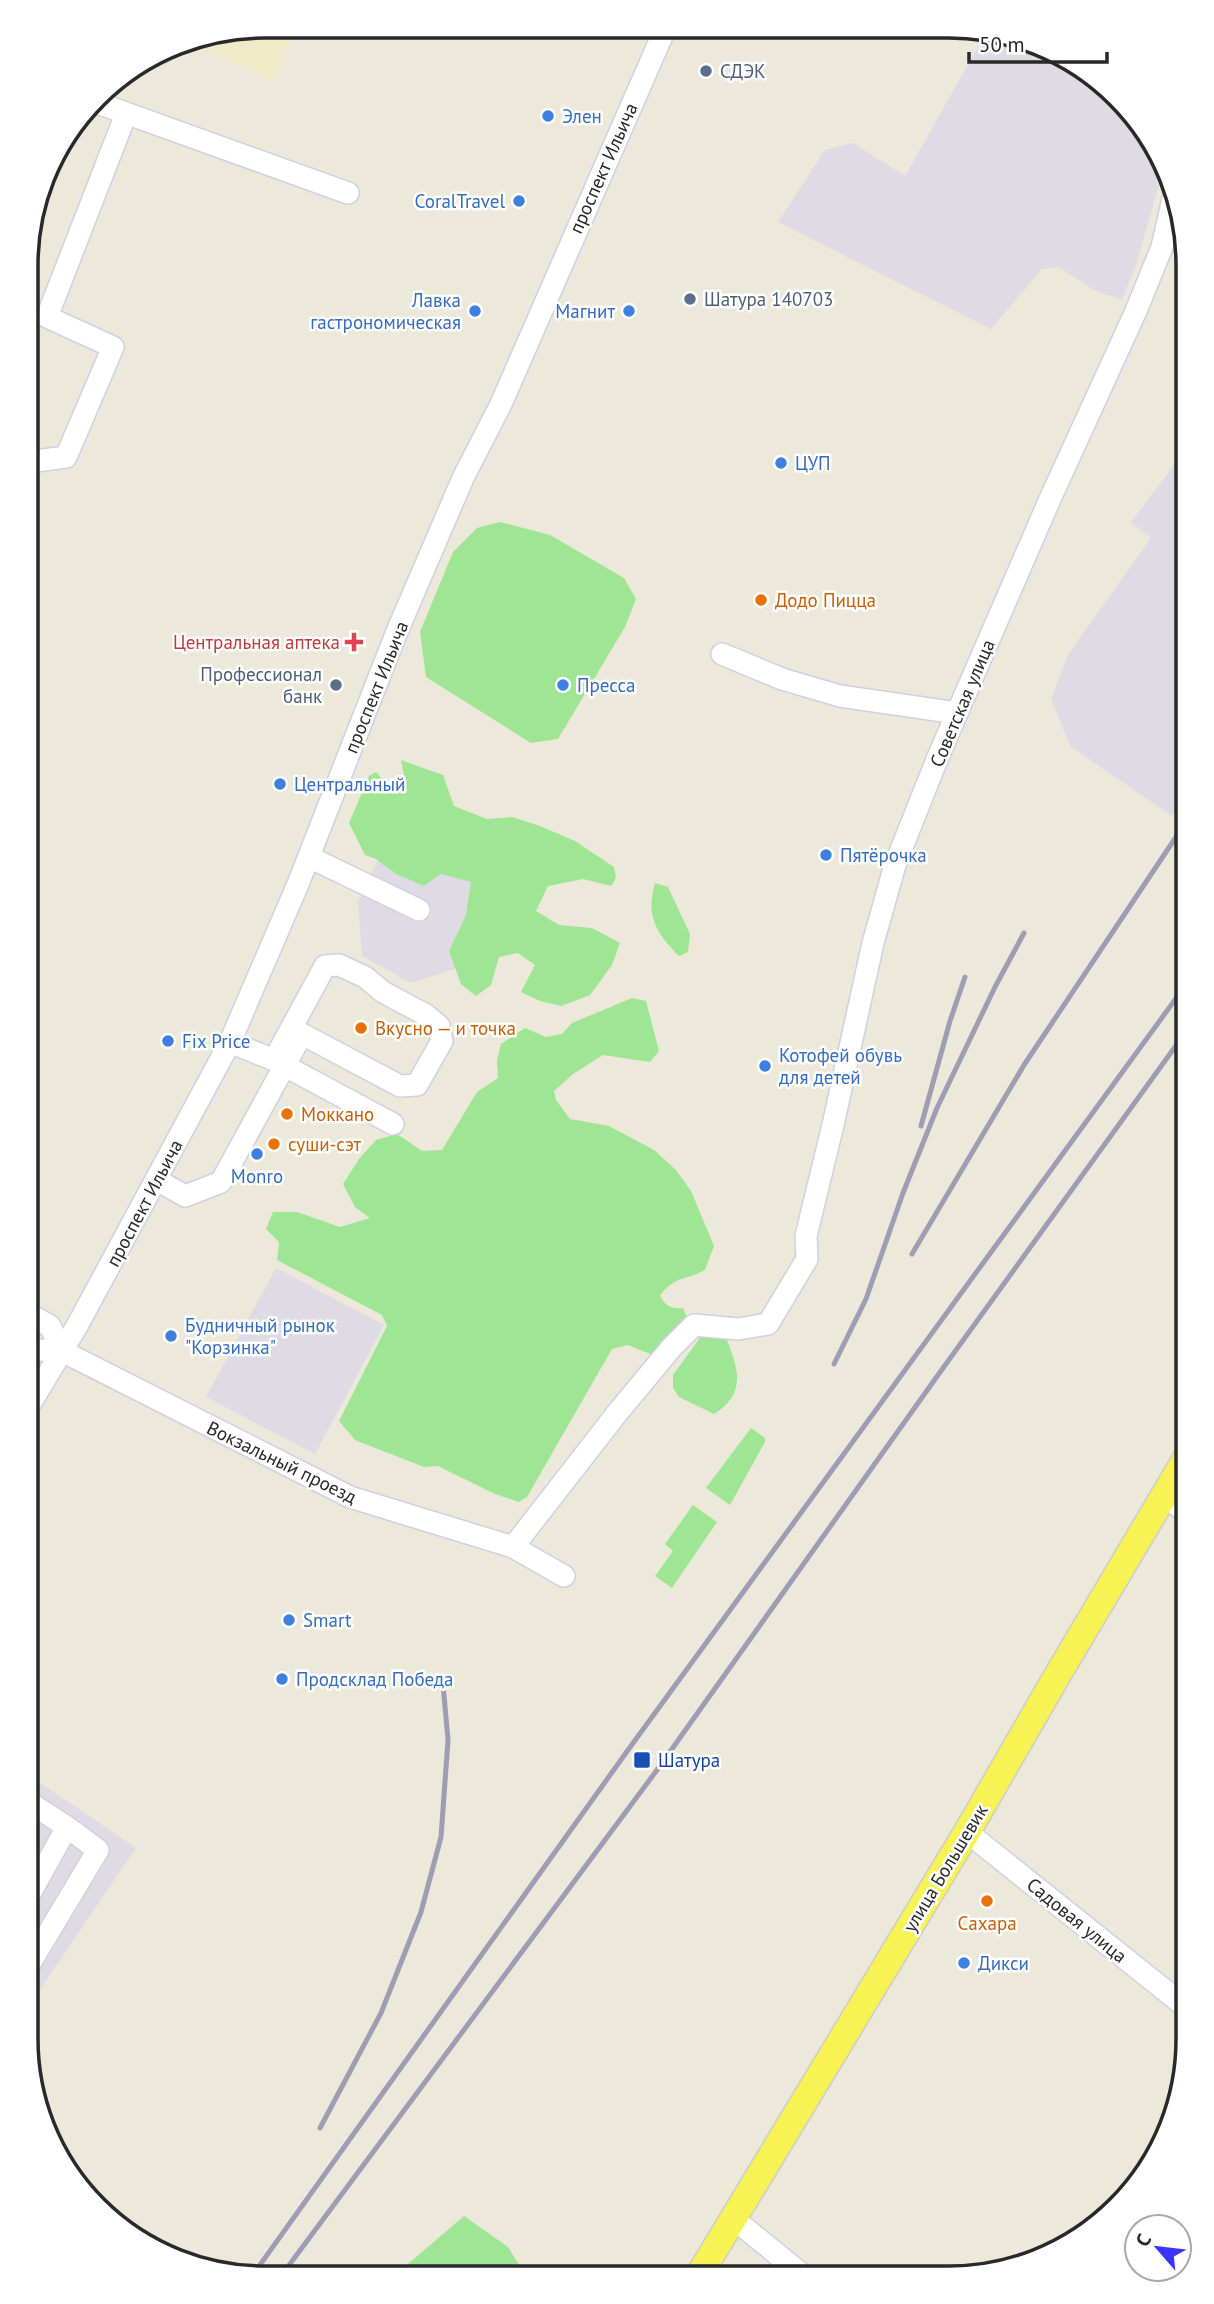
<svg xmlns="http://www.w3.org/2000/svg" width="1214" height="2304" viewBox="0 0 1214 2304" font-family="'PT Sans',sans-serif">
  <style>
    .industrial { fill: #dfdbe4 }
    .education { fill: #efeac8 }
    .green { fill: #9ee693 }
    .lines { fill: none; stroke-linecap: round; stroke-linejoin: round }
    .minor-casing { stroke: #d0cfe3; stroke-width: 24 }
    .major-casing { stroke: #ccc; stroke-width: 29 }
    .minor { stroke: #fff; stroke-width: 21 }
    .major { stroke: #f7f354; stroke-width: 26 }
    .rail { stroke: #9e9db4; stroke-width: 5 }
    .service-dot { fill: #5c6f8a; stroke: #fff; stroke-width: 2.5 }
    .shop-dot { fill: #3f7fe0; stroke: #fff; stroke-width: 2.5 }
    .food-dot { fill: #e8710a; stroke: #fff; stroke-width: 2.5 }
    .health-dot { fill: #e0444e; stroke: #fff; stroke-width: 2.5 }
    .transit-dot { fill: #1a4fb4; stroke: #fff; stroke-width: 2.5 }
    .labels { text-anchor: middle; stroke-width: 5; stroke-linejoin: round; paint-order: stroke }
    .service-label { font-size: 19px; fill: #4e5e75; stroke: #fff; text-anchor: start }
    .shop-label { font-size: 19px; fill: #366cbe; stroke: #fff; text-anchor: start }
    .street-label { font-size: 19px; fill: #292929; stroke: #fff }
    .food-label { font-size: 19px; fill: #c56008; stroke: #fff; text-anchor: start }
    .health-label { font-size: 19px; fill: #be3a42; stroke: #fff; text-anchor: end }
    .transit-label { font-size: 19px; fill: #164399; stroke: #fff; text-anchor: start }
    .rim { fill: none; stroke: #292929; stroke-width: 3.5 }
  </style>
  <rect width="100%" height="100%" fill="#ece8da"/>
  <!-- industrial -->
  <path class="industrial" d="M987 31H994L1106 86 1163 171 1135 268 1122 300 1094 290 1059 267 1042 269 991 329 778 222 825 150 853 143 905 176Z
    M1183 453 1188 456V799L1172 816 1071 747 1051 699 1069 653 1151 538 1131 522Z
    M392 831 497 836 473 963 411 983 362 956 358 901Z
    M276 1268 384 1325 315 1454 206 1397Z
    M27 1774 136 1848 26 2010Z"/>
  <!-- education -->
  <path class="education" d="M266 26H298L273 81 189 41Z"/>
  <!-- green -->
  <path class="green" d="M500 522 550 535 624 578 636 599 625 627 558 739 531 743 426 677 420 632 453 552 477 528Z
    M401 760 443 775 454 806 487 819 512 817 540 826 575 841 614 867 616 878 611 886 583 879 548 886 536 911 559 925 592 928 620 943 612 965 590 995 561 1006 540 1001 521 992 535 965 518 953 499 957 491 985 476 996 461 984 449 951 466 915 471 882 441 874 424 886 396 874 376 859 365 855 349 823 369 776 376 772 391 789 406 785Z
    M655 883 668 887 690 934 688 952 679 956C657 934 645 916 655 883Z
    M632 998 646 1001 659 1051 650 1062 603 1055 573 1074 554 1091 556 1100 570 1119 609 1126 654 1150 676 1170 691 1191 714 1246 705 1270C685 1281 675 1275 660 1296 666 1306 671 1309 683 1308L689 1322 655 1356 628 1345 612 1349 527 1497 519 1502 495 1494 438 1466 424 1467 355 1440 339 1421 387 1326 382 1315 277 1260 279 1242 266 1229 273 1212H297L340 1227 370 1218 355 1207 343 1184 359 1159 376 1140 397 1134 422 1151 442 1150 477 1092 498 1078 497 1060 501 1044 525 1028 546 1037 562 1034 572 1023Z
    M710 1331 727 1340C739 1371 746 1394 714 1414L679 1397 673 1388V1375L702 1335Z
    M751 1428 765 1438V1442L730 1505 706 1488Z
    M693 1505 717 1522 672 1588 655 1576 673 1551 665 1544Z
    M464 2216 508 2247 523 2271 520 2276H394Z"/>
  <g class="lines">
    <defs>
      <path id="minor" d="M95 102 348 193
        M28 462 66 457 113 347 47 317 126 114
        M722 654 782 679 840 696 957 713
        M309 857 419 910
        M230 1042 274 1060 393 1124
        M157 1180 185 1196 221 1182 302 1034 400 1086 417 1085 442 1041 439 1026 426 1015 383 992 365 977 339 965 325 966 274 1060
        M27 1313 50 1326 62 1351
        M27 1346 36 1350 62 1351 350 1497 513 1547 564 1576
        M27 1409 77 1326 230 1042 298 884 396 634 463 478 501 404 665 29
        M1162 1496 1187 1512
        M513 1547 618 1412 672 1347 694 1325 738 1329 768 1324 807 1259 806 1236 833 1125 873 943 895 865 938 757 1050 499 1136 311 1162 247 1175 190
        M967 1832 1187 2008
        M26 1901 67 1827 27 1801
        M26 1970 98 1850 67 1827
        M734 2219 805 2277"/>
      <path id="major" d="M698 2277 967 1832 1057 1676 1187 1457"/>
    </defs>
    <!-- minor casing -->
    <use href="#minor" class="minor-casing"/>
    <!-- major casing -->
    <use href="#major" class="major-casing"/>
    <!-- minor -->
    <use href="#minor" class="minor"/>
    <!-- major -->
    <use href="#major" class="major"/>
    <!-- rail -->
    <path class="rail" d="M921 1126 950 1021 965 977
      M912 1254 1024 1065 1188 819
      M834 1364 866 1299 903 1193 937 1108 995 987 1024 933
      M320 2128 381 2013 421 1912 441 1837 448 1740 443 1684
      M252 2276 628 1750 1188 982
      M281 2276 657 1770 938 1375 1188 1029"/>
  </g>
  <!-- markers -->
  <g class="service-dot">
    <circle cx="706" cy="71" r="7"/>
    <circle cx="690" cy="299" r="7"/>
    <circle cx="336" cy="685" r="7"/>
  </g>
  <g class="shop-dot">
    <circle cx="548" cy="116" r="7"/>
    <circle cx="519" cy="201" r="7"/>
    <circle cx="475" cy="311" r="7"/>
    <circle cx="629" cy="311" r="7"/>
    <circle cx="781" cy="463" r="7"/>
    <circle cx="563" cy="685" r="7"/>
    <circle cx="280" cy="784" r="7"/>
    <circle cx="826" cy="855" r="7"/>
    <circle cx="168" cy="1041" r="7"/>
    <circle cx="765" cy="1066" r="7"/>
    <circle cx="257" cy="1154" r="7"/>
    <circle cx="171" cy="1336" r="7"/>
    <circle cx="289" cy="1620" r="7"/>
    <circle cx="282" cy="1679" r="7"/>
    <circle cx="964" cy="1963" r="7"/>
  </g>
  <g class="food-dot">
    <circle cx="761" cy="600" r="7"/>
    <circle cx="361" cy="1028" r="7"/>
    <circle cx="287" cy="1114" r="7"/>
    <circle cx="274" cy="1144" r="7"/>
    <circle cx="987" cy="1901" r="7"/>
  </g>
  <path class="health-dot" d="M350.5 631.5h7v7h7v7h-7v7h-7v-7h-7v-7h7z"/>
  <rect class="transit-dot" x="633" y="1751" width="18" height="18" rx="3.5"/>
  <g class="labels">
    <!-- service labels -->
    <g class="service-label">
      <text x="720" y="78">СДЭК</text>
      <text x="704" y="306">Шатура 140703</text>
      <text x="322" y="681" text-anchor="end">Профессионал<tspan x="322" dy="22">банк</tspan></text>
    </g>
    <!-- shop labels -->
    <g class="shop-label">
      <text x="562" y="123">Элен</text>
      <text x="505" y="208" text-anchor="end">CoralTravel</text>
      <text x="461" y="307" text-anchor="end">Лавка<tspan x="461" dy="22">гастрономическая</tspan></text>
      <text x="615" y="318" text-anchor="end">Магнит</text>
      <text x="795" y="470">ЦУП</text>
      <text x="577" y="692">Пресса</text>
      <text x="294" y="791">Центральный</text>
      <text x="840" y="862">Пятёрочка</text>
      <text x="182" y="1048">Fix Price</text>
      <text x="779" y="1062">Котофей обувь<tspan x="779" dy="22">для детей</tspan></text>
      <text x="257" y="1183" text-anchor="middle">Monro</text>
      <text x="185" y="1332">Будничный рынок<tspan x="185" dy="22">"Корзинка"</tspan></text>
      <text x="303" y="1627">Smart</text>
      <text x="296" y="1686">Продсклад Победа</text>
      <text x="978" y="1970">Дикси</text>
    </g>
    <!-- street labels -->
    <g class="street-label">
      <text transform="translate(603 168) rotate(-66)" y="7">проспект Ильича</text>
      <text transform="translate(376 687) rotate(-68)" y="7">проспект Ильича</text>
      <text transform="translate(962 703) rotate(-67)" y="7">Советская улица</text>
      <text transform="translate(144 1203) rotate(-62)" y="7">проспект Ильича</text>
      <text transform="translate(282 1462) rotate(26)" y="7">Вокзальный проезд</text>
      <text transform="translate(945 1868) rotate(-59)" y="7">улица Большевик</text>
      <text transform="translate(1077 1920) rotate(39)" y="7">Садовая улица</text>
    </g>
    <!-- food labels -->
    <g class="food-label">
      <text x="775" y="607">Додо Пицца</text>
      <text x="375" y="1035">Вкусно — и точка</text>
      <text x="301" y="1121">Моккано</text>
      <text x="288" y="1151">суши-сэт</text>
      <text x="987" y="1930" text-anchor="middle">Сахара</text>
    </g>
    <!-- health labels -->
    <g class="health-label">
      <text x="340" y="649">Центральная аптека</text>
    </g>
    <!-- transit labels -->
    <g class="transit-label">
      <text x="658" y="1767">Шатура</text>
    </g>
  </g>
  <!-- crop -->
  <path d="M0 0H1214V2304H0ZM265 38H949A227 227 0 0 1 1176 265V2039A227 227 0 0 1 949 2266H265A227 227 0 0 1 38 2039V265A227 227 0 0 1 265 38Z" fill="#fff" fill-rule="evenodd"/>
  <path class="rim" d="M265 38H949A227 227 0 0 1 1176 265V2039A227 227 0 0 1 949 2266H265A227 227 0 0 1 38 2039V265A227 227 0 0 1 265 38Z"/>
  <!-- north arrow -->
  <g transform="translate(1158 2248) rotate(298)"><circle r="33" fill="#ffffff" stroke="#a9a9a9" stroke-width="2"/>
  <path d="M0-5L12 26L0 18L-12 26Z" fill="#3934ff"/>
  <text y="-10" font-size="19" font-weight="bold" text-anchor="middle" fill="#292929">С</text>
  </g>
  <!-- scale -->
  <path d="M969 52v10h138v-10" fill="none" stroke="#292929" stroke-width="3.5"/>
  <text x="979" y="52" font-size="21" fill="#292929" stroke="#ffffff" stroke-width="5" paint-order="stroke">50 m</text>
</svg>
